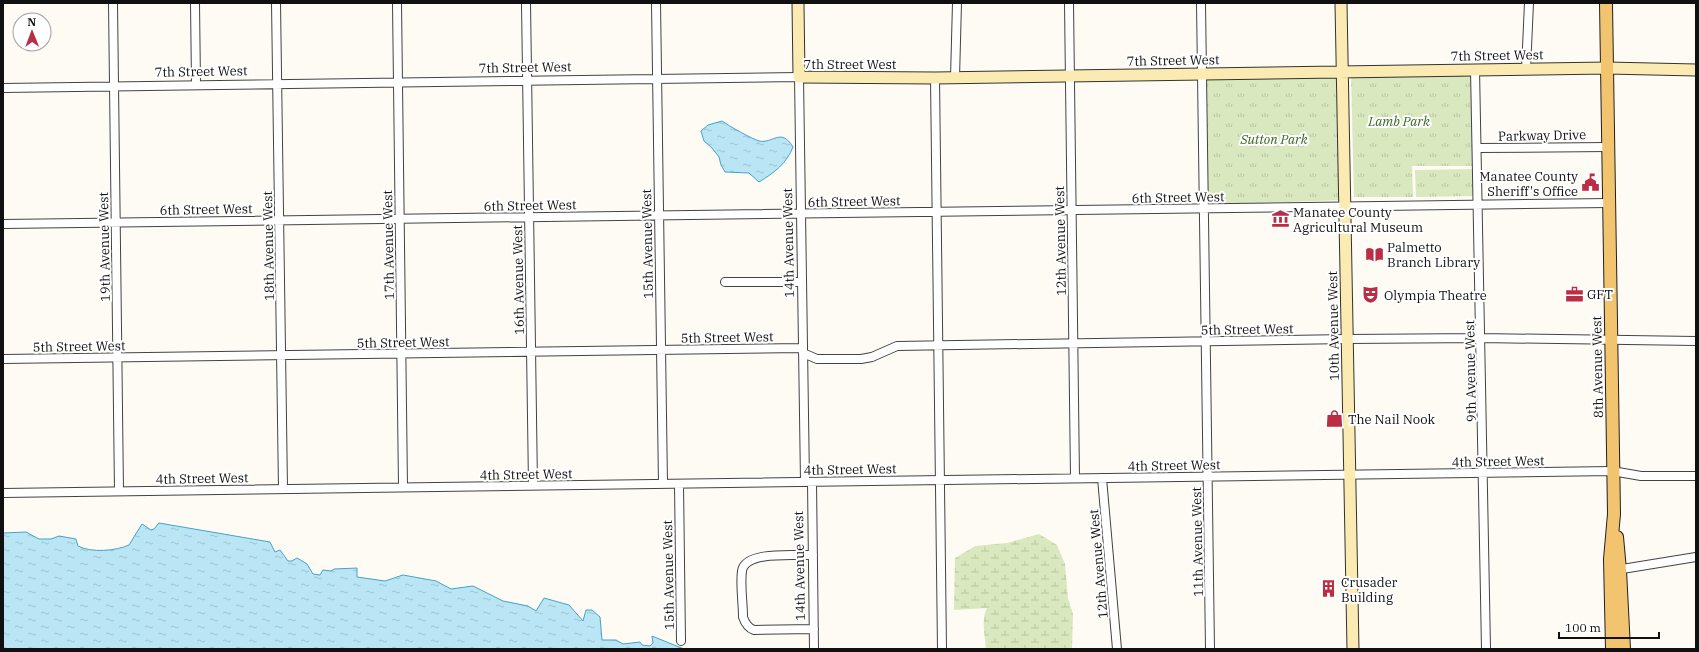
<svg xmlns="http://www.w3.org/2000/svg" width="1699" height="652" viewBox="0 0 1699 652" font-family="'IBM Plex Serif',serif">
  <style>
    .wetland { fill: url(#wetland-marsh) }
    .park { fill: url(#park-tufts) }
    .water { fill: url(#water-ripples); stroke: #44a3c8 }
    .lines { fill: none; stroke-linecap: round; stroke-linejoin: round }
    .street-casing { stroke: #434343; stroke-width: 10 }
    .secondary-casing { stroke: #323232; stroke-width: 13 }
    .primary-casing { stroke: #212121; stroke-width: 14 }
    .street { stroke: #fff; stroke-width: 8 }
    .secondary { stroke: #fbebb2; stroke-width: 11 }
    .primary { stroke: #f2c470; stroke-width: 12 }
    .labels { text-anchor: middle; stroke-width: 4; stroke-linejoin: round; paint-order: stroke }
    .street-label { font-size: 13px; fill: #101010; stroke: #fff }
    .park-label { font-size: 13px; font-style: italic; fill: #386622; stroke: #fff }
    .poi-label { font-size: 13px; fill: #101010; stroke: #fff; text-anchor: start }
  </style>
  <defs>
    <pattern id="wetland-marsh" width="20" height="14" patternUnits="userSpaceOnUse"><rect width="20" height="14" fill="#d9e8be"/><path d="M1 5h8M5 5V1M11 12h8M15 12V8" fill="none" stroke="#b9c6a2"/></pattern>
    <pattern id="park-tufts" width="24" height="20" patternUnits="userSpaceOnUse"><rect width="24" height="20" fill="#d9e8be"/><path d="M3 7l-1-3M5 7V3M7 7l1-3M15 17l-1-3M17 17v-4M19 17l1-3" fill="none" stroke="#b9c6a2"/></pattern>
    <pattern id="water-ripples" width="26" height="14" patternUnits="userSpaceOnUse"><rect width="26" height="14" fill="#bae5f4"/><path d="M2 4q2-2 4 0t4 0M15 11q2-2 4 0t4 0" fill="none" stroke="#9fc3d0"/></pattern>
  </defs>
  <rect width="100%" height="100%" fill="#fefbf4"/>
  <!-- wetland -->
  <path class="wetland" d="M1039 534 1057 545 1065 564 1068 598 1073 614 1072 649H986C985 637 981 618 987 608L954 610 955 558 975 546 1007 543Z"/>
  <!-- park -->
  <path class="park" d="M1474 71V166H1412L1413 197H1354L1351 75Z
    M1340 74 1341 200 1207 205 1205 76Z
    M1474 169 1475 196 1416 197 1415 170Z"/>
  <!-- water -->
  <path class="water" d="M722 121C729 126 752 139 759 141 773 144 781 127 793 147 787 163 774 173 759 182L749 173 725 172 721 165 719 157 712 148 704 141 701 131 708 125Z
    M159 523 270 542 275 552 280 550 288 561H292L297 558 307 564 313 574 320 575 323 570 331 571 334 569 357 568V577L385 581 403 575 436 581 451 589 473 586 503 601 528 606 536 611 544 598 569 605 583 621 586 610H592L600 617 602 640H616L623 644 640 642 642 645 650 646 653 643 652 636 684 649H3V533L26 532 39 539H51L59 536 76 539 78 546C91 553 116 551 129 545L142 524 151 530 154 529Z"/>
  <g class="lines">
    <defs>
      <path id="street" d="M113 3 119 491
        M195 3 196 85
        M276 3 283 489
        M397 3 403 487
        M526 3 533 485
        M656 3 663 484
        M1069 3 1075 478
        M1201 3 1210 649
        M1475 69 1486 649
        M1526 69 1529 3
        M935 78 942 649
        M955 78 957 3
        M3 88 799 77 805 482
        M1477 148 1608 147
        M3 224 1609 203
        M725 282H802
        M803 353 817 359H861L872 357 897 346 1347 339 1481 338 1696 341
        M3 359 803 348
        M1102 478 1117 649
        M812 482 814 649
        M679 484 681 641
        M3 493 1612 471 1641 476H1696
        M813 555C797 556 745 550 742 571 740 585 743 602 743 617 745 623 748 628 754 630L814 629
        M1616 570 1696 557"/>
      <path id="secondary" d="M798 3 799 77 935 78 1607 68 1696 70
        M1341 3 1353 649"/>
      <path id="primary" d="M1606 3 1614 514 1610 559 1612 649
        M1617 537 1620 570 1624 649"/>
    </defs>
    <!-- street casing -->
    <use href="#street" class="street-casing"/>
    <!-- secondary casing -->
    <use href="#secondary" class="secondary-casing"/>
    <!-- primary casing -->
    <use href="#primary" class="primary-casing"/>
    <!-- street -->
    <use href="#street" class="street"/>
    <!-- secondary -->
    <use href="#secondary" class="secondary"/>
    <!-- primary -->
    <use href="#primary" class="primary"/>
  </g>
  <!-- icons -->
  <defs>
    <symbol id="civic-bare" viewBox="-9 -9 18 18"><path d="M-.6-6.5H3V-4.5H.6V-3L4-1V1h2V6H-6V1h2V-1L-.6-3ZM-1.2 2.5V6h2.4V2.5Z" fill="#bb2d44" stroke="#fff" stroke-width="2.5" paint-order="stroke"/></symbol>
    <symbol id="museum-bare" viewBox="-9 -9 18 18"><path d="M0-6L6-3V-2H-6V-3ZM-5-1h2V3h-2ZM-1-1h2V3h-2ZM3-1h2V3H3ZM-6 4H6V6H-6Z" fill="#bb2d44" stroke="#fff" stroke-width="2.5" paint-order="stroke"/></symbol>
    <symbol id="library-bare" viewBox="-9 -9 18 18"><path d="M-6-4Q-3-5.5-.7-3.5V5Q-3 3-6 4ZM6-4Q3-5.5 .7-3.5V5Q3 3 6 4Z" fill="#bb2d44" stroke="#fff" stroke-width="2.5" paint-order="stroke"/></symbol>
    <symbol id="office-bare" viewBox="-9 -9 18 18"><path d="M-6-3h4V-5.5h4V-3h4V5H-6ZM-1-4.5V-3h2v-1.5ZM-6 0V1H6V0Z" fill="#bb2d44" stroke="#fff" stroke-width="2.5" paint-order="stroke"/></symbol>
    <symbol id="theatre-bare" viewBox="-9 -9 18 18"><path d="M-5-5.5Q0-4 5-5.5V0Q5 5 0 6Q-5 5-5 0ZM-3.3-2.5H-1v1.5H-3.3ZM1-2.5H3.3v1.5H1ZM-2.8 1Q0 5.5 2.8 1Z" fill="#bb2d44" stroke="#fff" stroke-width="2.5" paint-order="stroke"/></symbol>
    <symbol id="shop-bare" viewBox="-9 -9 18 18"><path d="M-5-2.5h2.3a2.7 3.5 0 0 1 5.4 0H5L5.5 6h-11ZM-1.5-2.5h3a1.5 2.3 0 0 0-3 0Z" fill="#bb2d44" stroke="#fff" stroke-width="2.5" paint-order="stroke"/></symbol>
    <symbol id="building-bare" viewBox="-9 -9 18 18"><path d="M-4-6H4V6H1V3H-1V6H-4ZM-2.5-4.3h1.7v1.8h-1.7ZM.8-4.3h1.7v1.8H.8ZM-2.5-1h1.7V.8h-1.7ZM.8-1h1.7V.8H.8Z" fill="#bb2d44" stroke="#fff" stroke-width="2.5" paint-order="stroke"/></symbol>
  </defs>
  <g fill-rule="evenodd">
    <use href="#civic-bare" x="1578" y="170" width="25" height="25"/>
    <use href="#museum-bare" x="1268" y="206" width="25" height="25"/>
    <use href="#library-bare" x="1362" y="242" width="25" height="25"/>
    <use href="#office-bare" x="1562" y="282" width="25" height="25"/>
    <use href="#theatre-bare" x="1358" y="282" width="25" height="25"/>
    <use href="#shop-bare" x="1322" y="406" width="25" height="25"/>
    <use href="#building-bare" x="1316" y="576" width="25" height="25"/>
  </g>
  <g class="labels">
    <!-- street labels -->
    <g class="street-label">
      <text transform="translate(1497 55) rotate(-1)" y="5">7th Street West</text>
      <text transform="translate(1173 60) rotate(-1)" y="5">7th Street West</text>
      <text x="850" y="69">7th Street West</text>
      <text transform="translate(525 67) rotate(-1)" y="5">7th Street West</text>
      <text transform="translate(201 71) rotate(-1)" y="5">7th Street West</text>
      <text transform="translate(1542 135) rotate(-1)" y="5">Parkway Drive</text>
      <text transform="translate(1178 197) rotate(-1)" y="5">6th Street West</text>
      <text transform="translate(854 201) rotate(-1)" y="5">6th Street West</text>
      <text transform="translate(530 205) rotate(-1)" y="5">6th Street West</text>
      <text transform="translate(206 209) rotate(-1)" y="5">6th Street West</text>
      <text transform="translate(1060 241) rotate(-91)" y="5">12th Avenue West</text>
      <text transform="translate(788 243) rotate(-91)" y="5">14th Avenue West</text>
      <text transform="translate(647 244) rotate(-91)" y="5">15th Avenue West</text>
      <text transform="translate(388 245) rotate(-91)" y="5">17th Avenue West</text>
      <text transform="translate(268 246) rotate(-91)" y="5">18th Avenue West</text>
      <text transform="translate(104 247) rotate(-91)" y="5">19th Avenue West</text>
      <text transform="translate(518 280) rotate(-91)" y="5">16th Avenue West</text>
      <text transform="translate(1333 326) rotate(-91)" y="5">10th Avenue West</text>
      <text transform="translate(1247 329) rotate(-1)" y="5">5th Street West</text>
      <text transform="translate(727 337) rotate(-1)" y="5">5th Street West</text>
      <text transform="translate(403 342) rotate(-1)" y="5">5th Street West</text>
      <text transform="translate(79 346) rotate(-1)" y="5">5th Street West</text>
      <text transform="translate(1597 367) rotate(-91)" y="5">8th Avenue West</text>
      <text transform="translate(1470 371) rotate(-91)" y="5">9th Avenue West</text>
      <text transform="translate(1498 461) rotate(-1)" y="5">4th Street West</text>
      <text transform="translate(1174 465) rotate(-1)" y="5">4th Street West</text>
      <text transform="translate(850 469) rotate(-1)" y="5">4th Street West</text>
      <text transform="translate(526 474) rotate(-1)" y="5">4th Street West</text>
      <text transform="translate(202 478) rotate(-1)" y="5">4th Street West</text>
      <text transform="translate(1197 542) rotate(-91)" y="5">11th Avenue West</text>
      <text transform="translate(1098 564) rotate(-95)" y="5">12th Avenue West</text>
      <text transform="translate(799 566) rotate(-91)" y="5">14th Avenue West</text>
      <text transform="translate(668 575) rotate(-91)" y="5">15th Avenue West</text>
    </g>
    <!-- park labels -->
    <g class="park-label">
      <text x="1399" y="126">Lamb Park</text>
      <text x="1274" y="144">Sutton Park</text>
    </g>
    <!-- poi labels -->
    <g class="poi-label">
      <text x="1578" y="181" text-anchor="end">Manatee County<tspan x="1578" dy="15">Sheriff's Office</tspan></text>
      <text x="1293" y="217">Manatee County<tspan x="1293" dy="15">Agricultural Museum</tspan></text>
      <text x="1387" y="252">Palmetto<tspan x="1387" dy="15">Branch Library</tspan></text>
      <text x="1587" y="299">GFT</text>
      <text x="1384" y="300">Olympia Theatre</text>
      <text x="1348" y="424">The Nail Nook</text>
      <text x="1341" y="587">Crusader<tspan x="1341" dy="15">Building</tspan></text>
    </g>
  </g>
  <!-- border -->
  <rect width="1699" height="652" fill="none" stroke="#101010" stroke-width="8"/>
  <!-- north arrow -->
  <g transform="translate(32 32) rotate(359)"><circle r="19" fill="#ffffff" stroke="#9f9f9f"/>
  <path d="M0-3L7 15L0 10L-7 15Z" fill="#bb2d44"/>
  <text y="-6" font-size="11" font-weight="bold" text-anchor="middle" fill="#101010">N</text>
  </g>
  <!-- scale -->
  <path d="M1559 632v6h100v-6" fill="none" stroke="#101010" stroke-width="2"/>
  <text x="1565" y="632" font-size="12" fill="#101010" stroke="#ffffff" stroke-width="3" paint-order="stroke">100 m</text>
</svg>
